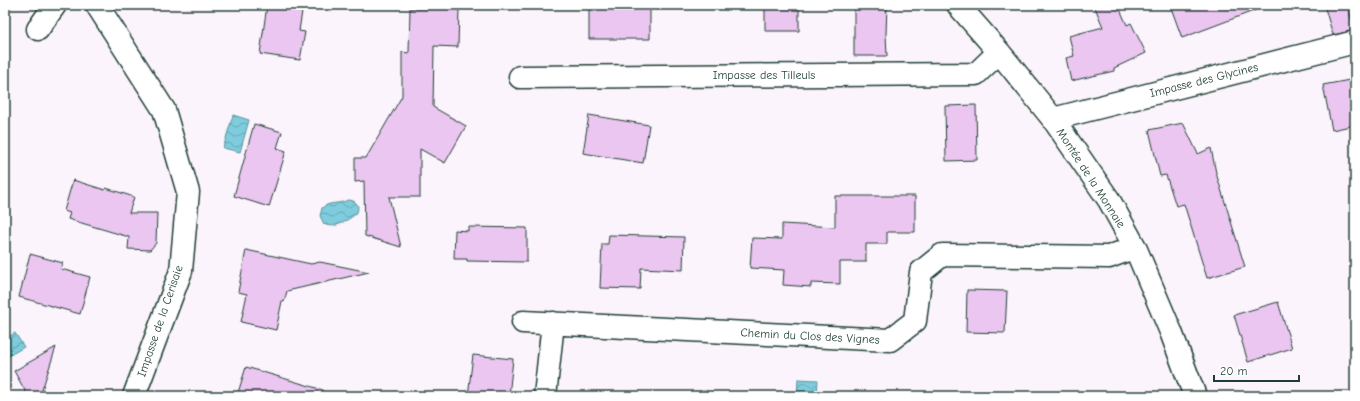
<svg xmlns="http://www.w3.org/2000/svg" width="1360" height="401" viewBox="0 0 1360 401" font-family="'Comic Neue',sans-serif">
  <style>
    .water { fill: url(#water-waves); stroke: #589399 }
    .building { fill: #ebc6f0; stroke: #1f3d34 }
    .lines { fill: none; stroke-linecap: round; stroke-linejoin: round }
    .minor-casing { stroke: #1f3d34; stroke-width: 25 }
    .minor { stroke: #fff; stroke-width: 22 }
    .labels { text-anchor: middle; stroke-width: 3; stroke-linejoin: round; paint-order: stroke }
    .street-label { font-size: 12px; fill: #1f3d34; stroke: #fff }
  </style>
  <defs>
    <pattern id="water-waves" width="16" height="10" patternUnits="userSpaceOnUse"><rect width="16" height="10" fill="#7eccdd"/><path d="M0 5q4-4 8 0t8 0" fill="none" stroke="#67a7b4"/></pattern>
  </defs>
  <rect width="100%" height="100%" fill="#fbf4fc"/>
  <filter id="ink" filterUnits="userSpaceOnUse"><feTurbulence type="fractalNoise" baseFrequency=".025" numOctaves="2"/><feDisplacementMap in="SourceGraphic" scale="8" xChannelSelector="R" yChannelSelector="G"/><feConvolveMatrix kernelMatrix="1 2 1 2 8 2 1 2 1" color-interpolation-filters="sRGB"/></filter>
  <g filter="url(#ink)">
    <!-- water -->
    <path class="water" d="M233 115 249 120 240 152 223 148Z
      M348 200C356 200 361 206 356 214 347 220 335 230 324 224L320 216 322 208C330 201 338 205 348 200Z
      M15 333 24 347 5 358V339Z
      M798 379 818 380 817 396H797Z"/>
    <!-- building -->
    <path class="building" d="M267 5H303L299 31 305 32 300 60 260 54Z
      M589 5H650V39H589Z
      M765 5H799V31H765Z
      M854 5H887L886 34 887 56H854Z
      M1094 5H1118L1127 25 1131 23 1146 53 1114 68V71L1071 81 1066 58 1074 56 1069 36 1103 27Z
      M1170 5H1264V7L1182 38Z
      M1324 5H1347L1355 30 1333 35Z
      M410 8 459 9 458 47 434 46 433 107 466 126 445 163 420 149V197H389L401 247 365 236 364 181 355 182V158H366L402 96V52L409 53Z
      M1355 79V125L1332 130 1323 85Z
      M976 105 977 160 946 161 945 106Z
      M589 115 649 125 643 163 583 153Z
      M1183 123 1198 154 1211 148 1216 173 1245 267 1207 278 1184 204 1176 206 1166 175 1160 176 1149 130Z
      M254 124 282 132 277 148 286 151 269 207 234 196Z
      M73 180 105 190 106 188 134 197 129 213H157L156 243 150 250 128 249 129 237 68 219 70 213 64 211Z
      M835 196H915V232H887V244H866V262H840V284L811 283V287L783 285 784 270 750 268 752 238 782 239V224L835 227Z
      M468 227 527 228V262L467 261V259H454L455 230 468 231Z
      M609 235 684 237 683 270 641 268 640 289 600 288 602 244H608Z
      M246 250 311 264 320 262 369 272 287 291 284 302 282 301 276 330 241 322 247 294 238 292Z
      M30 254 63 263 61 269 90 277 80 314 19 297Z
      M967 290 1007 291 1005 333 966 332Z
      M1278 302 1292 348 1248 362 1234 315Z
      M56 347 40 396H28L14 371Z
      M473 355 513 359 509 396H468Z
      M246 367 323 390V396H237Z"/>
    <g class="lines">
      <defs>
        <path id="minor" d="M97 5 164 110 188 192 181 271 134 396
          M958 5 999 52 1053 119 1109 200 1135 247 1171 332 1195 396
          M38 29 55 5
          M520 77 976 74 999 52
          M1053 119 1355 42
          M523 322 890 340 915 321 921 272 942 255 1109 257 1135 247
          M545 396 553 323"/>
      </defs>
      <!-- minor casing -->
      <use href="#minor" class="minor-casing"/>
      <!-- minor -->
      <use href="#minor" class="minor"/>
    </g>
  </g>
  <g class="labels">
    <!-- street labels -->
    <g class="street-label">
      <text x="764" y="79">Impasse des Tilleuls</text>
      <text transform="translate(1204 80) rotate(-14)" y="4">Impasse des Glycines</text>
      <text transform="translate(1091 178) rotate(57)" y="4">Montée de la Monnaie</text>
      <text transform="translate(160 321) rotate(-71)" y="4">Impasse de la Cerisaie</text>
      <text transform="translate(810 336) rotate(3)" y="4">Chemin du Clos des Vignes</text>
    </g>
  </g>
  <!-- margin -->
  <rect width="1360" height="401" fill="none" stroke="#fff" stroke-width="20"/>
  <rect x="10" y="10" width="1340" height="381" fill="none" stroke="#1f3d34" stroke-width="1.5" filter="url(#ink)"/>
  <!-- scale -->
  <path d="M1214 375v6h85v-6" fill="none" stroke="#1f3d34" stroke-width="2"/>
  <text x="1220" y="375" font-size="12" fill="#1f3d34" stroke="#ffffff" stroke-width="3" paint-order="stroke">20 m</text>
</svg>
